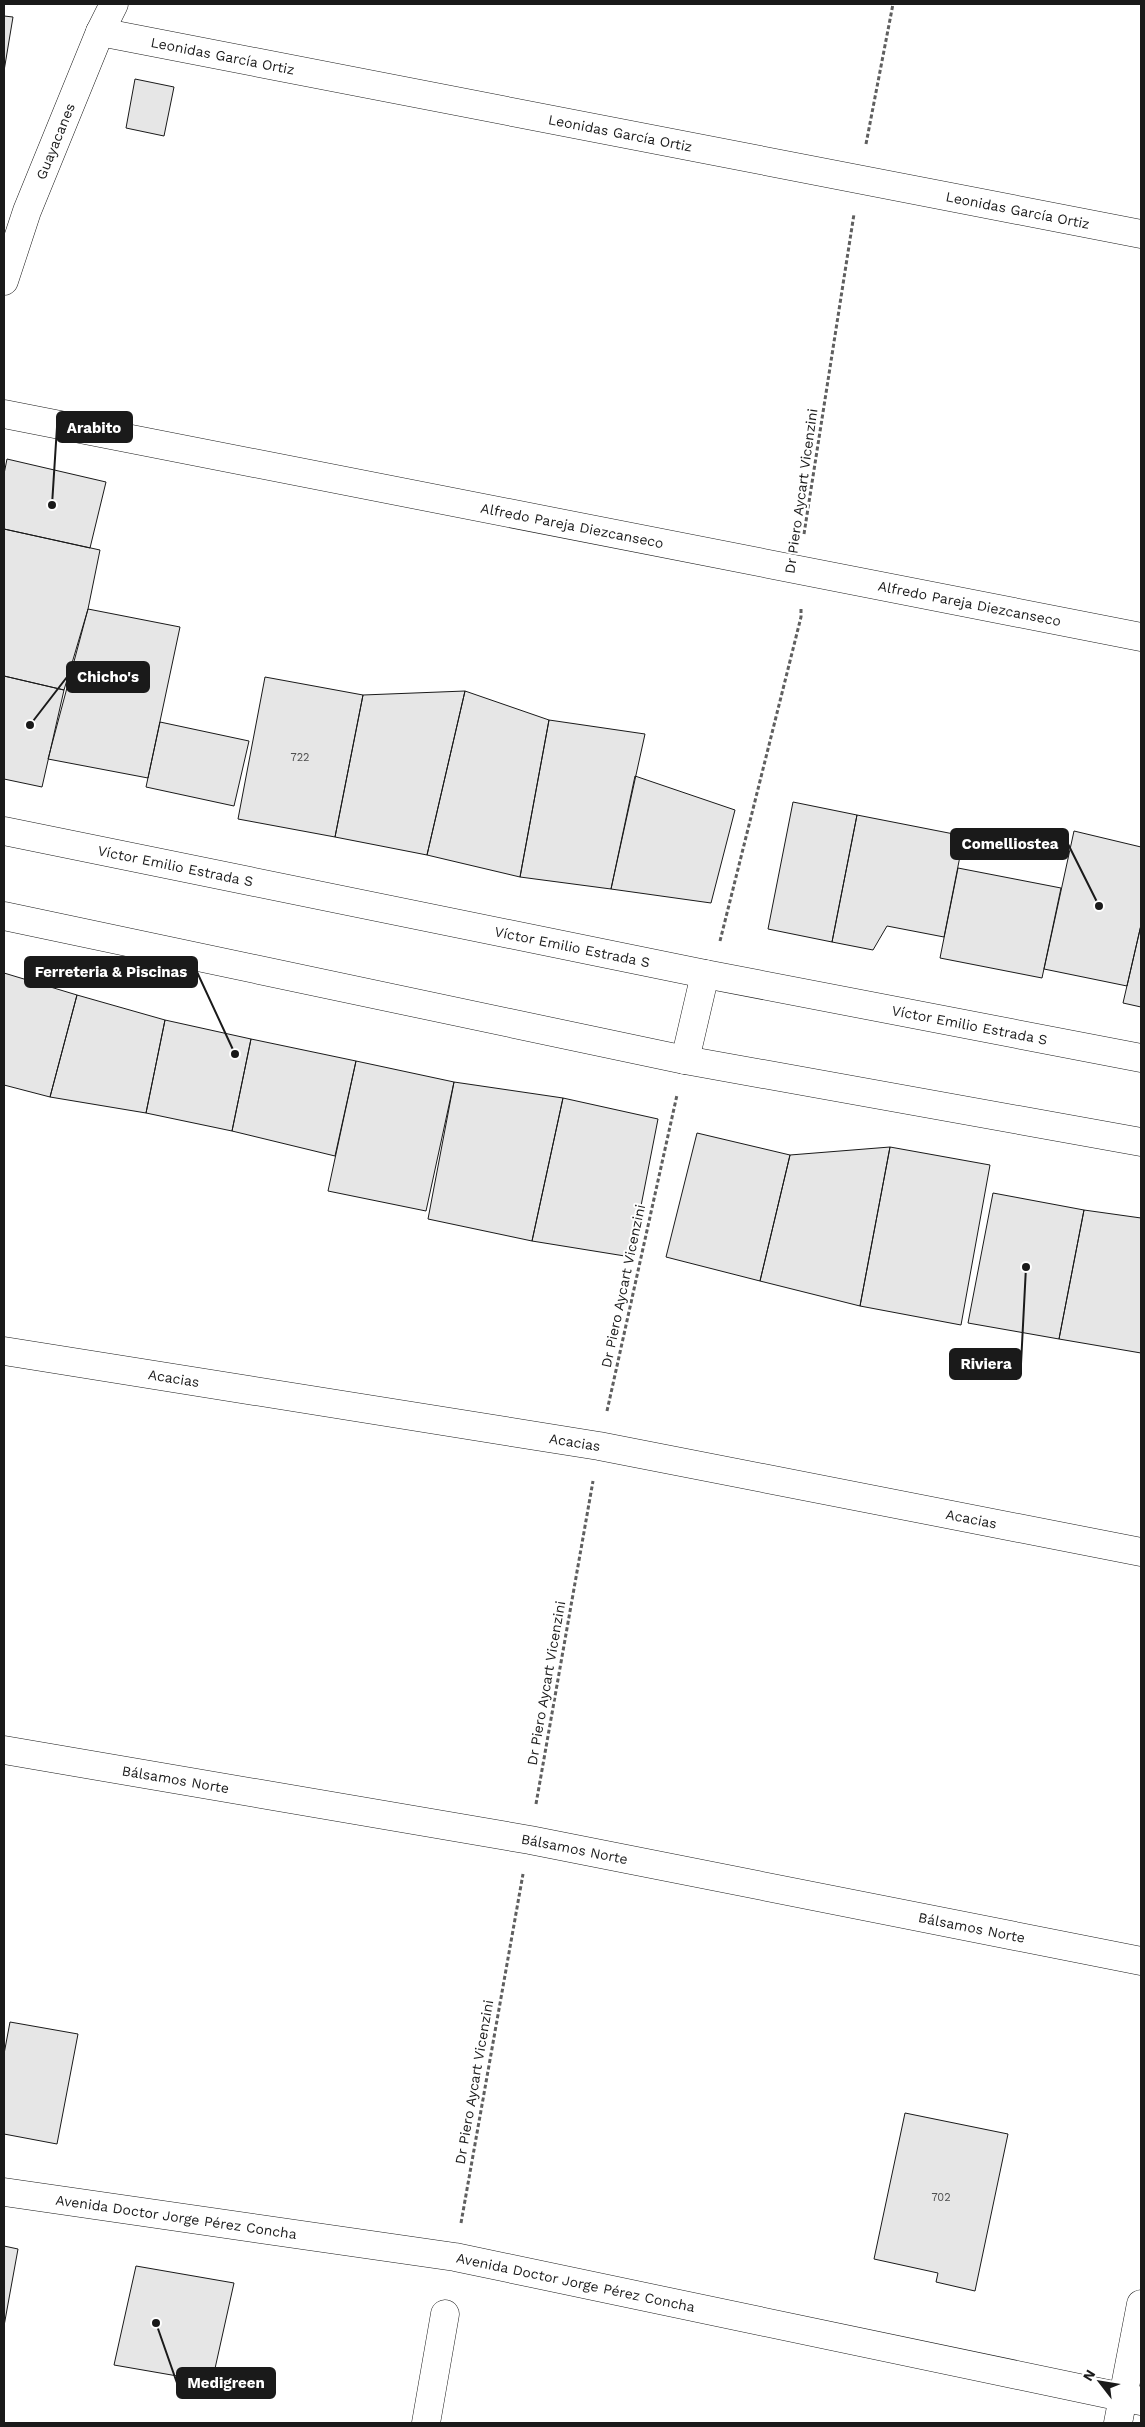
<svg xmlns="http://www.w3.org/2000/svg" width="1145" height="2427" viewBox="0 0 1145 2427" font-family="'Work Sans',sans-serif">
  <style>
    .building { fill: #e6e6e6; stroke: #1a1a1a }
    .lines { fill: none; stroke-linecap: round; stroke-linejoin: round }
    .minor-casing { stroke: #1a1a1a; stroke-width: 29 }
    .tertiary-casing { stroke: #1a1a1a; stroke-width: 29 }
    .secondary-casing { stroke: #1a1a1a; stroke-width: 29 }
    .path { stroke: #5f5f5f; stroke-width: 3; stroke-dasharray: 4 2.5; stroke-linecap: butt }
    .minor { stroke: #fff; stroke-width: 28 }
    .tertiary { stroke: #fff; stroke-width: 28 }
    .secondary { stroke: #fff; stroke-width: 28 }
    .labels { text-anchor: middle; stroke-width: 4; stroke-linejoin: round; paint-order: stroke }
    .number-label { font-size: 11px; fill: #4d4d4d }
    .street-label { font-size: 14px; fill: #1a1a1a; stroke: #fff }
    .leader { fill: none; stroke: #1a1a1a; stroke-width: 2 }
    .callout-dot { fill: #1a1a1a; stroke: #fff; stroke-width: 2 }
    .callout { fill: #1a1a1a; stroke: #1a1a1a; stroke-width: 2 }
    .callout-label { font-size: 15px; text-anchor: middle; font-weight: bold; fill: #fff }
  </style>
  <rect width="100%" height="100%" fill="#fff"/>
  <!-- building -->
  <path class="building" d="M4 16 13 17 4 71Z
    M135 79 174 87 164 136 126 128Z
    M7 459 106 482 90 548 4 529V474Z
    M4 529 100 550 88 609 64 690 4 676Z
    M88 609 180 627 148 778 48 759Z
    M4 676 64 690 42 787 4 779Z
    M265 677 363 695 335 837 238 819Z
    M465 691 427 855 335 837 363 695Z
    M465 691 549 720 520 877 427 855Z
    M549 720 645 734 611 889 520 877Z
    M160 722 249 741 234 806 146 787Z
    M635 776 735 810 711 903 611 889Z
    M793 802 857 815 832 942 768 929Z
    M857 815 964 836 944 937 887 926 873 950 832 942Z
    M1074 831 1141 847V925L1127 986 1044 969Z
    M958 868 1061 888 1042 978 940 958Z
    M1141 925V1007L1123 1003Z
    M4 973 77 995 50 1097 4 1085Z
    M77 995 165 1020 146 1113 50 1097Z
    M165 1020 251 1039 232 1131 146 1113Z
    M251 1039 356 1061 335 1156 232 1131Z
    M356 1061 454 1082 426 1211 328 1191Z
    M454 1082 563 1098 532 1241 428 1219Z
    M563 1098 658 1119 631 1257 532 1241Z
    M697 1133 790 1155 760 1281 666 1257Z
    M890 1147 990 1165 961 1325 860 1306Z
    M890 1147 860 1306 760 1281 790 1155Z
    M993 1193 1084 1210 1059 1339 968 1323Z
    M1084 1210 1141 1218V1353L1059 1339Z
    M10 2022 78 2034 57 2144 4 2134V2054Z
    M905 2113 1008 2134 975 2291 936 2282 938 2273 874 2259Z
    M4 2246 18 2249 4 2326Z
    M136 2266 234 2283 212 2382 114 2365Z"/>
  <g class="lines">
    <defs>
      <g id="minor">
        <path id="s1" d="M100 32 1141 234"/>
        <path id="s2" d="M4 414 1141 637"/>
        <path id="s3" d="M4 1351 599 1446 1141 1552"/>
        <path id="s4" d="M4 1750 530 1840 1141 1961"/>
        <path d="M426 2423 445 2314"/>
        <path d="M1118 2423 1141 2304"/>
      </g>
      <g id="tertiary">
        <path id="s5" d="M4 281 27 211 100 32 114 4"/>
        <path id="s6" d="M4 2192 455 2257 1141 2401"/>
      </g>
      <g id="secondary">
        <path id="s7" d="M4 831 705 974 1141 1058"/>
        <path d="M4 916 685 1060 1141 1142"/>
        <path d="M685 1060 705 974"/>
      </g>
    </defs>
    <!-- minor casing -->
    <use href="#minor" class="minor-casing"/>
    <!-- tertiary casing -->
    <use href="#tertiary" class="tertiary-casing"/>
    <!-- secondary casing -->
    <use href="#secondary" class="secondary-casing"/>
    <!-- path -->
    <path class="path" d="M866 144 893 4
      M804 534 854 214
      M720 941 801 617V608
      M607 1411 677 1095
      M536 1804 593 1481
      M461 2223 523 1874"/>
    <!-- minor -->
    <use href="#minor" class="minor"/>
    <!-- tertiary -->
    <use href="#tertiary" class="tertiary"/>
    <!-- secondary -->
    <use href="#secondary" class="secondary"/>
  </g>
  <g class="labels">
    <!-- number labels -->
    <g class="number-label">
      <text x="300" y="761">722</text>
      <text x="941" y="2201">702</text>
    </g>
    <!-- street labels -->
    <g class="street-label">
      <text dy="5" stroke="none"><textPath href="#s1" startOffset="125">Leonidas García Ortiz</textPath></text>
      <text dy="5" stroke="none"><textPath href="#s1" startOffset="530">Leonidas García Ortiz</textPath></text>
      <text dy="5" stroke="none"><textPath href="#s5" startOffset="149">Guayacanes</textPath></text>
      <text dy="5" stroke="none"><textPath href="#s1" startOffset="935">Leonidas García Ortiz</textPath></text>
      <text transform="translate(801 491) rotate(-82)" y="5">Dr Piero Aycart Vicenzini</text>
      <text dy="5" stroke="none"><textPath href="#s2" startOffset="579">Alfredo Pareja Diezcanseco</textPath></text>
      <text dy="5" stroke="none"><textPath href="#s2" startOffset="984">Alfredo Pareja Diezcanseco</textPath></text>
      <text dy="5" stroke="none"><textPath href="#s7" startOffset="175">Víctor Emilio Estrada S</textPath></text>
      <text dy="5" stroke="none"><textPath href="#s7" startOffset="580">Víctor Emilio Estrada S</textPath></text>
      <text dy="5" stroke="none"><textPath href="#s7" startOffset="985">Víctor Emilio Estrada S</textPath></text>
      <text transform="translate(623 1286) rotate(-78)" y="5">Dr Piero Aycart Vicenzini</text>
      <text dy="5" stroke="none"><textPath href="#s3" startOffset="172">Acacias</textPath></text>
      <text dy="5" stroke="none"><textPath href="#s3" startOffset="578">Acacias</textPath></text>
      <text dy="5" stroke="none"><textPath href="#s3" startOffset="982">Acacias</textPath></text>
      <text transform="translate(546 1683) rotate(-80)" y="5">Dr Piero Aycart Vicenzini</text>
      <text dy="5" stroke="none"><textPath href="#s4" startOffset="174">Bálsamos Norte</textPath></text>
      <text dy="5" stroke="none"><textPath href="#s4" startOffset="579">Bálsamos Norte</textPath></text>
      <text dy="5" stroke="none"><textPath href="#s4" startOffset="984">Bálsamos Norte</textPath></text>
      <text transform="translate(474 2082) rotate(-80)" y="5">Dr Piero Aycart Vicenzini</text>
      <text dy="5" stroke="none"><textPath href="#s6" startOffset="174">Avenida Doctor Jorge Pérez Concha</textPath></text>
      <text dy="5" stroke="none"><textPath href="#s6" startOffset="579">Avenida Doctor Jorge Pérez Concha</textPath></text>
    </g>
  </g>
  <!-- callouts -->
  <path class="leader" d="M52 505L57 427M30 725L67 677M1099 906L1068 844M235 1054L197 972M1026 1267L1021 1364M156 2323L177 2383"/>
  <g class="callout-dot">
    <circle cx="52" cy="505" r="5"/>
    <circle cx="30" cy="725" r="5"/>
    <circle cx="1099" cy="906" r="5"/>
    <circle cx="235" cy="1054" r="5"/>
    <circle cx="1026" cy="1267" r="5"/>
    <circle cx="156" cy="2323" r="5"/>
  </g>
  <g class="callout">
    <rect x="57" y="412" width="75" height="30" rx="5"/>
    <rect x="67" y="662" width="82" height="30" rx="5"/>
    <rect x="951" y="829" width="117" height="30" rx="5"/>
    <rect x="25" y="957" width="172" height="30" rx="5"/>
    <rect x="950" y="1349" width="71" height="30" rx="5"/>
    <rect x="177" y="2368" width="98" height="30" rx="5"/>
  </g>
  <g class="callout-label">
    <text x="94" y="433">Arabito</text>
    <text x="108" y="682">Chicho's</text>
    <text x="1010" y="849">Comelliostea</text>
    <text x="111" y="977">Ferreteria &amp; Piscinas</text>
    <text x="986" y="1369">Riviera</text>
    <text x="226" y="2388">Medigreen</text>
  </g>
  <!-- border -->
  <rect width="1145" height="2427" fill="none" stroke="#1a1a1a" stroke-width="10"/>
  <!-- north arrow -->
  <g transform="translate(1100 2382) rotate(301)" stroke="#ffffff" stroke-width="4" paint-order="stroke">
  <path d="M0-4L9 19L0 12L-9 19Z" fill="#1a1a1a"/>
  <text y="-8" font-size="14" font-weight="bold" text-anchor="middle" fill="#1a1a1a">N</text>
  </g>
</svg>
